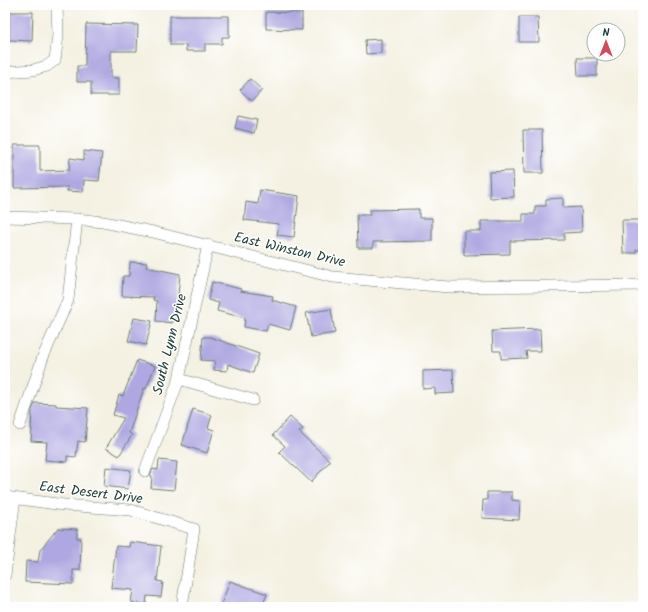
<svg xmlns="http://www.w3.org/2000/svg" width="648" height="612" viewBox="0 0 648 612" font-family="Kalam,sans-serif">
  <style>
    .building { fill: #aea7e1 }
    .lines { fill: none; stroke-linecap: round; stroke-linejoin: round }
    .street-casing { stroke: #6a7c71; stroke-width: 12 }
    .street { stroke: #fff; stroke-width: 11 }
    .labels { text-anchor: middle; stroke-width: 3; stroke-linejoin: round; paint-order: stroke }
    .street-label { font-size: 14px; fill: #1f3d34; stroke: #fff }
  </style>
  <rect width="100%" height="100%" fill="#fff"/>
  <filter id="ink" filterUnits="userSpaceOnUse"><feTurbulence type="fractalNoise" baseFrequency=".025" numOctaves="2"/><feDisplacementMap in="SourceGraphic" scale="8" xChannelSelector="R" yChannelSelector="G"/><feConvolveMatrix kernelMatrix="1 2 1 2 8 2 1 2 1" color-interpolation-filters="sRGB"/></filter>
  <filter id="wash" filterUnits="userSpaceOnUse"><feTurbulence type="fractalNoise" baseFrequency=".012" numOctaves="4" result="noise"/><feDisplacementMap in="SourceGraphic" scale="16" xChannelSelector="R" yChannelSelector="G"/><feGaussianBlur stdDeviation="0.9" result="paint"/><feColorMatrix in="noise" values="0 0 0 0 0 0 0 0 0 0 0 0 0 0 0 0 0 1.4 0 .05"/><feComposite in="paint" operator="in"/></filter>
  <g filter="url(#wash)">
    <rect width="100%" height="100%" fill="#f4f1e2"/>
    <g id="blocks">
      <!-- building -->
      <path class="building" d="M9 12H33L32 41 9 40Z
        M266 12 302 13V30L266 29Z
        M170 16H229V37H222V44H205V51H186V45H170Z
        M519 17H538L539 42H519Z
        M86 24 138 25 137 51H111V78H119V95H91V82H77V66H85Z
        M381 39V53L366 54 365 40Z
        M577 58H597V76H578Z
        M250 79 262 90 252 101 240 90Z
        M238 116 257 120 254 133 235 128Z
        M523 130H542L543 173H524Z
        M14 145H40V171L69 170 70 158 84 160V151L102 153 99 181 84 180 83 192 67 191 68 187 14 188Z
        M513 171 514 197 490 198 489 172Z
        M260 190 299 196 294 237 277 235 279 224 244 220 246 202 258 204Z
        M563 198V208L581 207 582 232 564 233V240L510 241V254L464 255V231H481V221H523V214H535V206H546V199Z
        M419 209V218H432V241L373 242V248H358L357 215H370V210Z
        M622 220H642V228H643V250H636V253H623Z
        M130 262 147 263 146 267 180 274 176 316 174 315 172 323 156 321 157 301 153 300 154 297 122 296 123 276H129Z
        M212 282 241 289 240 291 273 296 272 300 296 307 290 330 268 324 266 331 244 327 245 318 217 311 219 303 208 300Z
        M331 309 335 333 311 337 306 313Z
        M134 318 152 321 146 345 128 341Z
        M540 329 541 351H526L527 358 501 359V351H493L492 331Z
        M203 337H210L259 354 253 373 228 364 227 371 214 370 215 361 201 360Z
        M137 360 155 366 146 389 144 388 129 433 132 435 119 456 106 448 124 418 113 415 119 395 123 396Z
        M453 370 454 393 435 394V388L423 389V371Z
        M35 403 56 404V406L88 408 85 442 78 441 76 457 67 456V462L45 460 47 442 31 441 32 429H31L32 410Z
        M193 409 212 415 208 428 214 430 207 453 182 445Z
        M290 417 303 429 299 432 330 461 311 482 279 452 285 446 273 435Z
        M159 460 177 462 174 490 151 488 152 476 150 475 153 469 158 470Z
        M106 467 131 470 128 489 104 486Z
        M487 492H512V500L520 501 519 520 482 518 483 500H487Z
        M58 528 77 529V538H81L80 570H73V584L25 582 26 561 38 562 40 550Z
        M130 542 161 546 157 581 163 582 161 597 147 596 146 604 131 602 133 590 111 588 116 546 129 547Z
        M230 581 267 594 262 607H220Z"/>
    </g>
  </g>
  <g filter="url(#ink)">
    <use href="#blocks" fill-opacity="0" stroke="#6a7c71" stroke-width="1"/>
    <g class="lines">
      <defs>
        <path id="street" d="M5 72 33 70 47 66 55 60 58 35 57 5
          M5 217 77 219 103 222 153 232 333 277 449 287 643 285
          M179 379 253 400
          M20 425 43 357 68 300 77 219
          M145 471 179 379 208 245
          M5 497 64 505 131 510 194 529 182 607
          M5 575 15 498"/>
      </defs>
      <!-- street casing -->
      <use href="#street" class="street-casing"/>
      <!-- street -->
      <use href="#street" class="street"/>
    </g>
  </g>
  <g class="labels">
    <!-- street labels -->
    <g class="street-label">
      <text transform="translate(290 249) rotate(13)" y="5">East Winston Drive</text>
      <text transform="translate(169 344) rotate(-76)" y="5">South Lynn Drive</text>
      <text transform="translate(91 492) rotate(7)" y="5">East Desert Drive</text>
    </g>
  </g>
  <!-- margin -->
  <rect width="648" height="612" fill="none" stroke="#fff" stroke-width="20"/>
  <!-- north arrow -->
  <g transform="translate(606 42)"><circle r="19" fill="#ffffff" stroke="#a5b1ae"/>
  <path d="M0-3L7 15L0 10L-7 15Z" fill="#d1495b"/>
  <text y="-6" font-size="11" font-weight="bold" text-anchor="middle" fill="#1f3d34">N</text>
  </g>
</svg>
